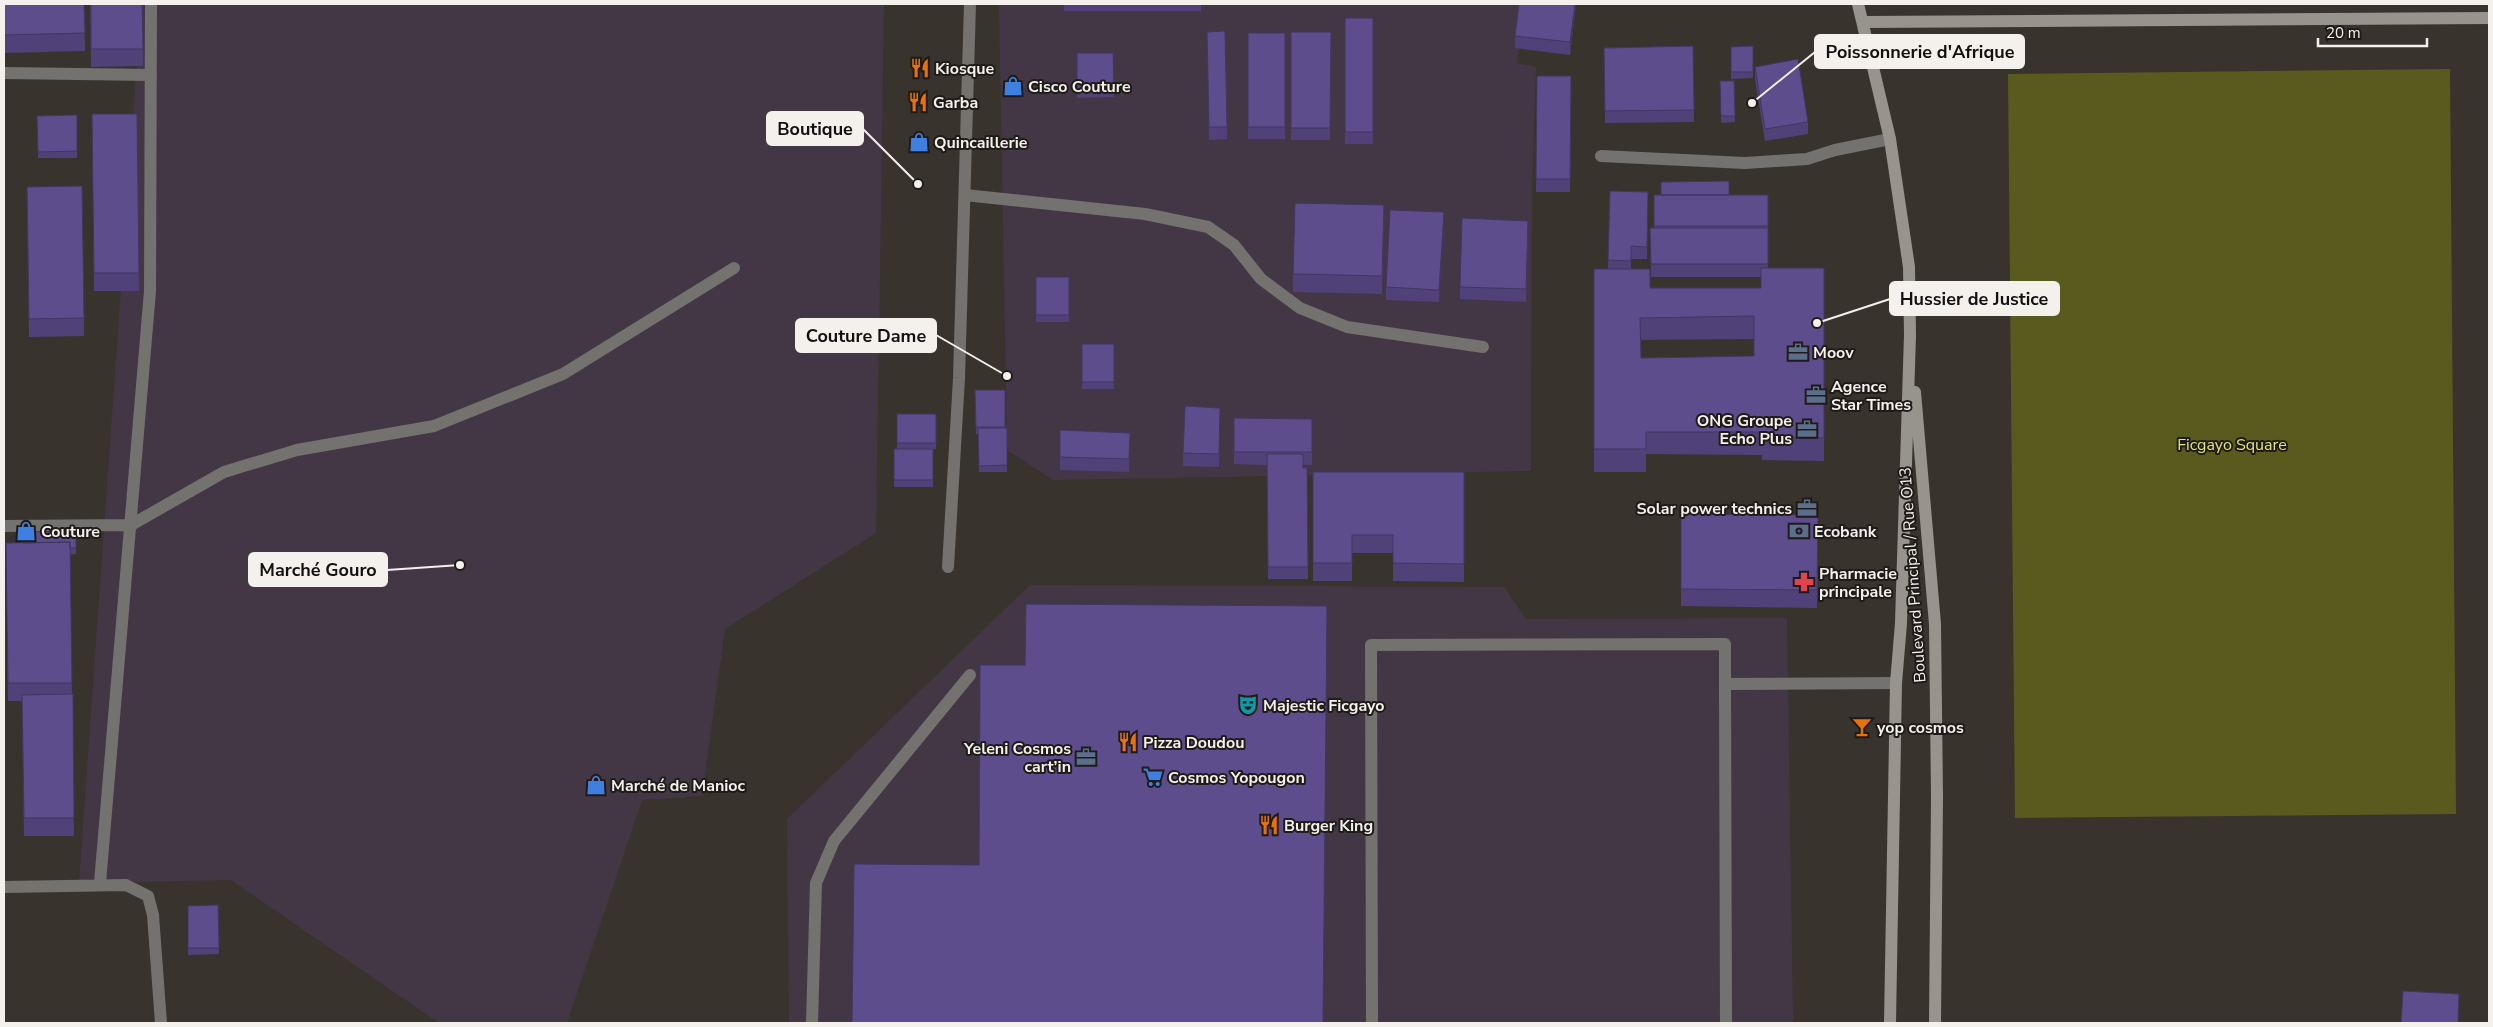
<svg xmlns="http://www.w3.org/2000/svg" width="2493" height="1027" viewBox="0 0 2493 1027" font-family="'Nunito Sans',sans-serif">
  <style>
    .commercial { fill: #433746 }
    .green { fill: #595b1e }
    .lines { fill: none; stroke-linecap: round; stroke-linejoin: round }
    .lane { stroke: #73726e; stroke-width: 12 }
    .street { stroke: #73726e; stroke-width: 12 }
    .secondary { stroke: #97948e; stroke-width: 12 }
    .wall { fill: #504278; fill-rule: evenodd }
    .shaded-wall { fill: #413662 }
    .building { fill: #5d4d8c; stroke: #413662; fill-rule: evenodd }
    .labels { text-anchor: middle; stroke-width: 4; stroke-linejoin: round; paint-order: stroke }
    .poi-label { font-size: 16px; font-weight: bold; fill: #f4f0ec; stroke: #1e1b18; text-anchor: start }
    .park-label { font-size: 16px; fill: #e2e67c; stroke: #1e1b18 }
    .street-label { font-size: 16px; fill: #f4f0ec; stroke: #1e1b18 }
    .leader { fill: none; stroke: #f4f0ec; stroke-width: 2 }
    .callout-dot { fill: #f4f0ec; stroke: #1e1b18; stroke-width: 2 }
    .callout { fill: #f4f0ec; stroke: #f4f0ec; stroke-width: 2 }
    .callout-label { font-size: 18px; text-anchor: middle; font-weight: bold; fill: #111 }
  </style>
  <rect width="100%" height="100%" fill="#39332d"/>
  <!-- commercial -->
  <path class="commercial" d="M141 4H884L876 533 725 629 702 796 642 800 567 1023H439L231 880 79 883Z
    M999 4H1526L1517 63 1536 67 1532 192 1531 471 1053 480 1007 450Z
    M1030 585 1504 587 1526 619 1787 618 1793 1023H789L787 819Z"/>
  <!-- green -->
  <path class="green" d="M2450 69 2456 814 2015 818 2008 74Z"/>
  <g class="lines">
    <!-- lane -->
    <path class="lane" d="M1601 156 1745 163 1807 159 1835 150 1890 139
      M965 195 1145 214 1208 227 1234 245 1261 279 1300 308 1347 327 1483 347
      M131 525 224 472 297 450 434 426 563 374 734 268
      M1725 684 1726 1023
      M812 1023 816 883 834 841 970 675
      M1372 1023 1371 645 1725 644V684L1896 683"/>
    <!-- street -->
    <path class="street" d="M4 73 151 75
      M4 526 131 525
      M948 567 959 378 970 4
      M100 883 150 291 151 4
      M4 887 126 885 148 896 153 915 161 1023"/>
    <!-- secondary -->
    <path class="secondary" d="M1858 4 1890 139 1909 267 1910 335 1901 623 1896 683 1890 1023
      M1864 22 2489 18
      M1915 392 1935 624 1937 797 1935 1023"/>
  </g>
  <!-- wall -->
  <path class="wall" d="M4 4H84L85 51 4 53Z
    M90 4H142L143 66 91 67Z
    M1064 4H1201V11H1064Z
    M1519 4H1576L1570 55 1515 48V36Z
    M1345 18H1373V144H1345Z
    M1291 32H1331L1330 140H1291Z
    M1248 33H1285V139H1248Z
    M1207 44 1227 127V139L1209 140Z
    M1693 46 1694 122 1605 123 1604 48Z
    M1753 46V78L1731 79V47Z
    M1077 53H1113L1114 97 1077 98Z
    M1755 67 1808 122V134L1765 141 1755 79Z
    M1537 76H1571L1570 192H1536Z
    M1720 81H1734L1735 122 1721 123Z
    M92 114H137L139 291H94Z
    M77 115V158H38L37 116Z
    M27 187 84 318V336L29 337Z
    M1610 191 1648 192 1647 259H1631V269L1650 288H1761V277H1651L1650 228H1654V195H1729L1768 226V268H1824V461L1762 460V455L1646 454V472H1594V269H1608ZM1754 339V356L1641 358 1640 340Z
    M1384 222 1382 294 1293 292V274Z
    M1444 225 1439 302 1386 300V287Z
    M1528 233 1526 302 1460 299V287Z
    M1036 277H1069V322H1036Z
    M1082 344H1114V389H1082Z
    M975 390H1005V428H1007V472H979L978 434H976Z
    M897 414H936V449H933V487H894V449H897Z
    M1234 418 1312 419V465H1303V468H1307L1308 579H1268L1267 465 1234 464Z
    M1220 420 1219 467 1183 466V453Z
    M1060 430 1130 445 1129 472 1060 470Z
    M1313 472H1464V582L1393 581V553H1352V581H1313Z
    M1681 514 1818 515 1817 608 1681 606Z
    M76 531V554L70 555 74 836H24L22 701H8L6 543H22Z
    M218 905 219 954 188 955V906Z"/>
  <!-- shaded-wall -->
  <path class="shaded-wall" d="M1575 4H1576L1570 55V42Z
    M1384 205V222L1382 294V276Z
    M1444 212V225L1439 302V290Z"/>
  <!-- building -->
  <path class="building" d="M4 4H84L85 33 4 35Z
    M91 4H142L143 49H91Z
    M1519 4H1575L1570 42 1515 36Z
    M1345 18H1373V132H1345Z
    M1225 31 1227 127H1209L1207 32Z
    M1291 32H1331L1330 128H1291Z
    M1248 33H1285V127H1248Z
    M1693 46 1694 110 1605 111 1604 48Z
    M1753 46V72H1731V47Z
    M1077 53H1113L1114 91H1077Z
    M1798 59 1808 122 1765 129 1755 67Z
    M1537 76H1571L1570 179H1536Z
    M1720 81H1734L1735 116H1721Z
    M92 114H137L139 273H94Z
    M77 115V151L38 152 37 116Z
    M1729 181V195H1661V182Z
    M82 186 84 318 29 319 27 187Z
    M1610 191 1648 192 1647 247 1631 246V261L1608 260Z
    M1654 195H1768V226H1654Z
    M1295 203 1384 205 1382 276 1293 274Z
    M1390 210 1444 212 1439 290 1386 287Z
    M1462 218 1528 221 1526 289 1460 287Z
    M1650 228H1768V264H1651Z
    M1761 268H1824V438H1762V432H1646V449H1594V269H1650V288H1761ZM1754 316V356L1641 358 1640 318Z
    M1036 277H1069V315H1036Z
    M1082 344H1114V382H1082Z
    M975 390H1005V427H976Z
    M1185 406 1220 408 1219 454 1183 453Z
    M897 414H936V443H897Z
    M1234 418 1312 419V452H1234Z
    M978 428H1007V465L979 466Z
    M1060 430 1130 433 1129 459 1060 457Z
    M894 449H933V480H894Z
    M1267 454H1303V468H1307L1308 567H1268Z
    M1313 472H1464V564L1393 563V535H1352V563H1313Z
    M1681 514 1818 515 1817 590 1681 589Z
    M76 531V548H70V542L23 543 22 532Z
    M70 542 72 683H8L6 543Z
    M1026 604 1327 606 1323 1023H852L854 864 979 865 980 665H1025Z
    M73 694 74 818H24L22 695Z
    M218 905 219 948H188V906Z
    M2403 991 2459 994 2458 1023H2401Z"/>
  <!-- icons -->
  <defs>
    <symbol id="restaurant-bare" viewBox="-9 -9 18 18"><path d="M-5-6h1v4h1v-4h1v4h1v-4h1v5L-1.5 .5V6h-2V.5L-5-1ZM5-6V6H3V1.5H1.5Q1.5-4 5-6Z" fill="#e8710a" stroke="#1e1b18" stroke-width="2.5" paint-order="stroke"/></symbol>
    <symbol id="shop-bare" viewBox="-9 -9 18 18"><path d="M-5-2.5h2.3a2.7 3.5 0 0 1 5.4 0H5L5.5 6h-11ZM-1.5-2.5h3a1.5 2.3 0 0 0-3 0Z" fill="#3f7fe0" stroke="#1e1b18" stroke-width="2.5" paint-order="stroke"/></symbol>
    <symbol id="office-bare" viewBox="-9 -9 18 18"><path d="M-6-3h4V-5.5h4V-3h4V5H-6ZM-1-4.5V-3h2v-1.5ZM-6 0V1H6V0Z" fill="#5c6f8a" stroke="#1e1b18" stroke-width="2.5" paint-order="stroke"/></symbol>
    <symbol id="bank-bare" viewBox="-9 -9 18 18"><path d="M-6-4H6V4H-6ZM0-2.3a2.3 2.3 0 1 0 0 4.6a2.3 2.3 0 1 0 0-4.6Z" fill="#5c6f8a" stroke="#1e1b18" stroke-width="2.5" paint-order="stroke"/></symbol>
    <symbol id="pharmacy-bare" viewBox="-9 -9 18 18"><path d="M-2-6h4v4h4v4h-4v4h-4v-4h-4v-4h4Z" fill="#e0444e" stroke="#1e1b18" stroke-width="2.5" paint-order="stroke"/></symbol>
    <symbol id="theatre-bare" viewBox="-9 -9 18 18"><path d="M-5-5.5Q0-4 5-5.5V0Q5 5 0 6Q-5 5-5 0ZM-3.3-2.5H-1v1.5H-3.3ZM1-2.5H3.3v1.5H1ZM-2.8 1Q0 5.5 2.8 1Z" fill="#0f9aa8" stroke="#1e1b18" stroke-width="2.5" paint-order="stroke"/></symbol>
    <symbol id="bar-bare" viewBox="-9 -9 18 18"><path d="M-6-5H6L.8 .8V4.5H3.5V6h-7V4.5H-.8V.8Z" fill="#e8710a" stroke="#1e1b18" stroke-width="2.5" paint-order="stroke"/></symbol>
    <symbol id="supermarket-bare" viewBox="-9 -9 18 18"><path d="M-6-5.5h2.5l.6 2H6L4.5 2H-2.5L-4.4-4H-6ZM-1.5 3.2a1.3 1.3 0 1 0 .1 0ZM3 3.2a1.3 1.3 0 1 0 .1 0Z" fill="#3f7fe0" stroke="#1e1b18" stroke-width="2.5" paint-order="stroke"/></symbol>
  </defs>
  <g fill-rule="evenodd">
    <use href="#restaurant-bare" x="906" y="54" width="28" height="28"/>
    <use href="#shop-bare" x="999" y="72" width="28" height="28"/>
    <use href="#restaurant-bare" x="904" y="88" width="28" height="28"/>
    <use href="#shop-bare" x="905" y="128" width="28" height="28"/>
    <use href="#office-bare" x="1784" y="338" width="28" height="28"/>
    <use href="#office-bare" x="1802" y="381" width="28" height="28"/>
    <use href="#office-bare" x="1793" y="415" width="28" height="28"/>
    <use href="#office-bare" x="1793" y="494" width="28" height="28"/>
    <use href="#shop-bare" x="12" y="517" width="28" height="28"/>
    <use href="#bank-bare" x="1785" y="517" width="28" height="28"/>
    <use href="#pharmacy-bare" x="1790" y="568" width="28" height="28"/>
    <use href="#theatre-bare" x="1234" y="691" width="28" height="28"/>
    <use href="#bar-bare" x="1848" y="713" width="28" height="28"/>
    <use href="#restaurant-bare" x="1114" y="728" width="28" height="28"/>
    <use href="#office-bare" x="1072" y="743" width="28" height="28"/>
    <use href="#supermarket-bare" x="1139" y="763" width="28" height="28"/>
    <use href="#shop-bare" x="582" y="771" width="28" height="28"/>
    <use href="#restaurant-bare" x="1255" y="811" width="28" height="28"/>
  </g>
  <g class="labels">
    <!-- poi labels -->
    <g class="poi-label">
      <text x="935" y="74">Kiosque</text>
      <text x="1028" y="92">Cisco Couture</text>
      <text x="933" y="108">Garba</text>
      <text x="934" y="148">Quincaillerie</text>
      <text x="1813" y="358">Moov</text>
      <text x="1831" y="392">Agence<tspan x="1831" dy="18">Star Times</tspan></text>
      <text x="1792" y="426" text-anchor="end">ONG Groupe<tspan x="1792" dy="18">Echo Plus</tspan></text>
      <text x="1792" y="514" text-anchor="end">Solar power technics</text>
      <text x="41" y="537">Couture</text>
      <text x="1814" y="537">Ecobank</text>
      <text x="1819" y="579">Pharmacie<tspan x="1819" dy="18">principale</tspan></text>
      <text x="1263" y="711">Majestic Ficgayo</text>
      <text x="1877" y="733">yop cosmos</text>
      <text x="1143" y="748">Pizza Doudou</text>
      <text x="1071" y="754" text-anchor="end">Yeleni Cosmos<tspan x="1071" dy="18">cart’in</tspan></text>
      <text x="1168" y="783">Cosmos Yopougon</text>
      <text x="611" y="791">Marché de Manioc</text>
      <text x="1284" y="831">Burger King</text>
    </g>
    <!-- park labels -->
    <g class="park-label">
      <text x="2232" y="450">Ficgayo Square</text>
    </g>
    <!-- street labels -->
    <g class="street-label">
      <text transform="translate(1912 575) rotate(-94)" y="6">Boulevard Principal / Rue O13</text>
    </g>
  </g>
  <!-- callouts -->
  <path class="leader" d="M1752 103L1815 52M918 184L863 129M1817 323L1890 299M1007 376L936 335M460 565L387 570"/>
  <g class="callout-dot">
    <circle cx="1752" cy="103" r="5"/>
    <circle cx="918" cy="184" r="5"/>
    <circle cx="1817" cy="323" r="5"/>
    <circle cx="1007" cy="376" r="5"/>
    <circle cx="460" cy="565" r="5"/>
  </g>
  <g class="callout">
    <rect x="1815" y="35" width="209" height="33" rx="5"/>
    <rect x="767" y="112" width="96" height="33" rx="5"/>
    <rect x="1890" y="282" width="169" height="33" rx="5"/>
    <rect x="796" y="319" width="140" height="33" rx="5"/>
    <rect x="249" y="553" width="138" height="33" rx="5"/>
  </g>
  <g class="callout-label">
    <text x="1920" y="58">Poissonnerie d'Afrique</text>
    <text x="815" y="135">Boutique</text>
    <text x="1974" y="305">Hussier de Justice</text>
    <text x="866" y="342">Couture Dame</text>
    <text x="318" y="576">Marché Gouro</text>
  </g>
  <!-- border -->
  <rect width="2493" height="1027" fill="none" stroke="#f4f0ec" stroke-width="10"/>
  <!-- scale -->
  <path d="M2318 38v8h109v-8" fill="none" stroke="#f4f0ec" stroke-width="2.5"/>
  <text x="2326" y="38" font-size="15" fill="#f4f0ec" stroke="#1e1b18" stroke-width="4" paint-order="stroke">20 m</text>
</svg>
